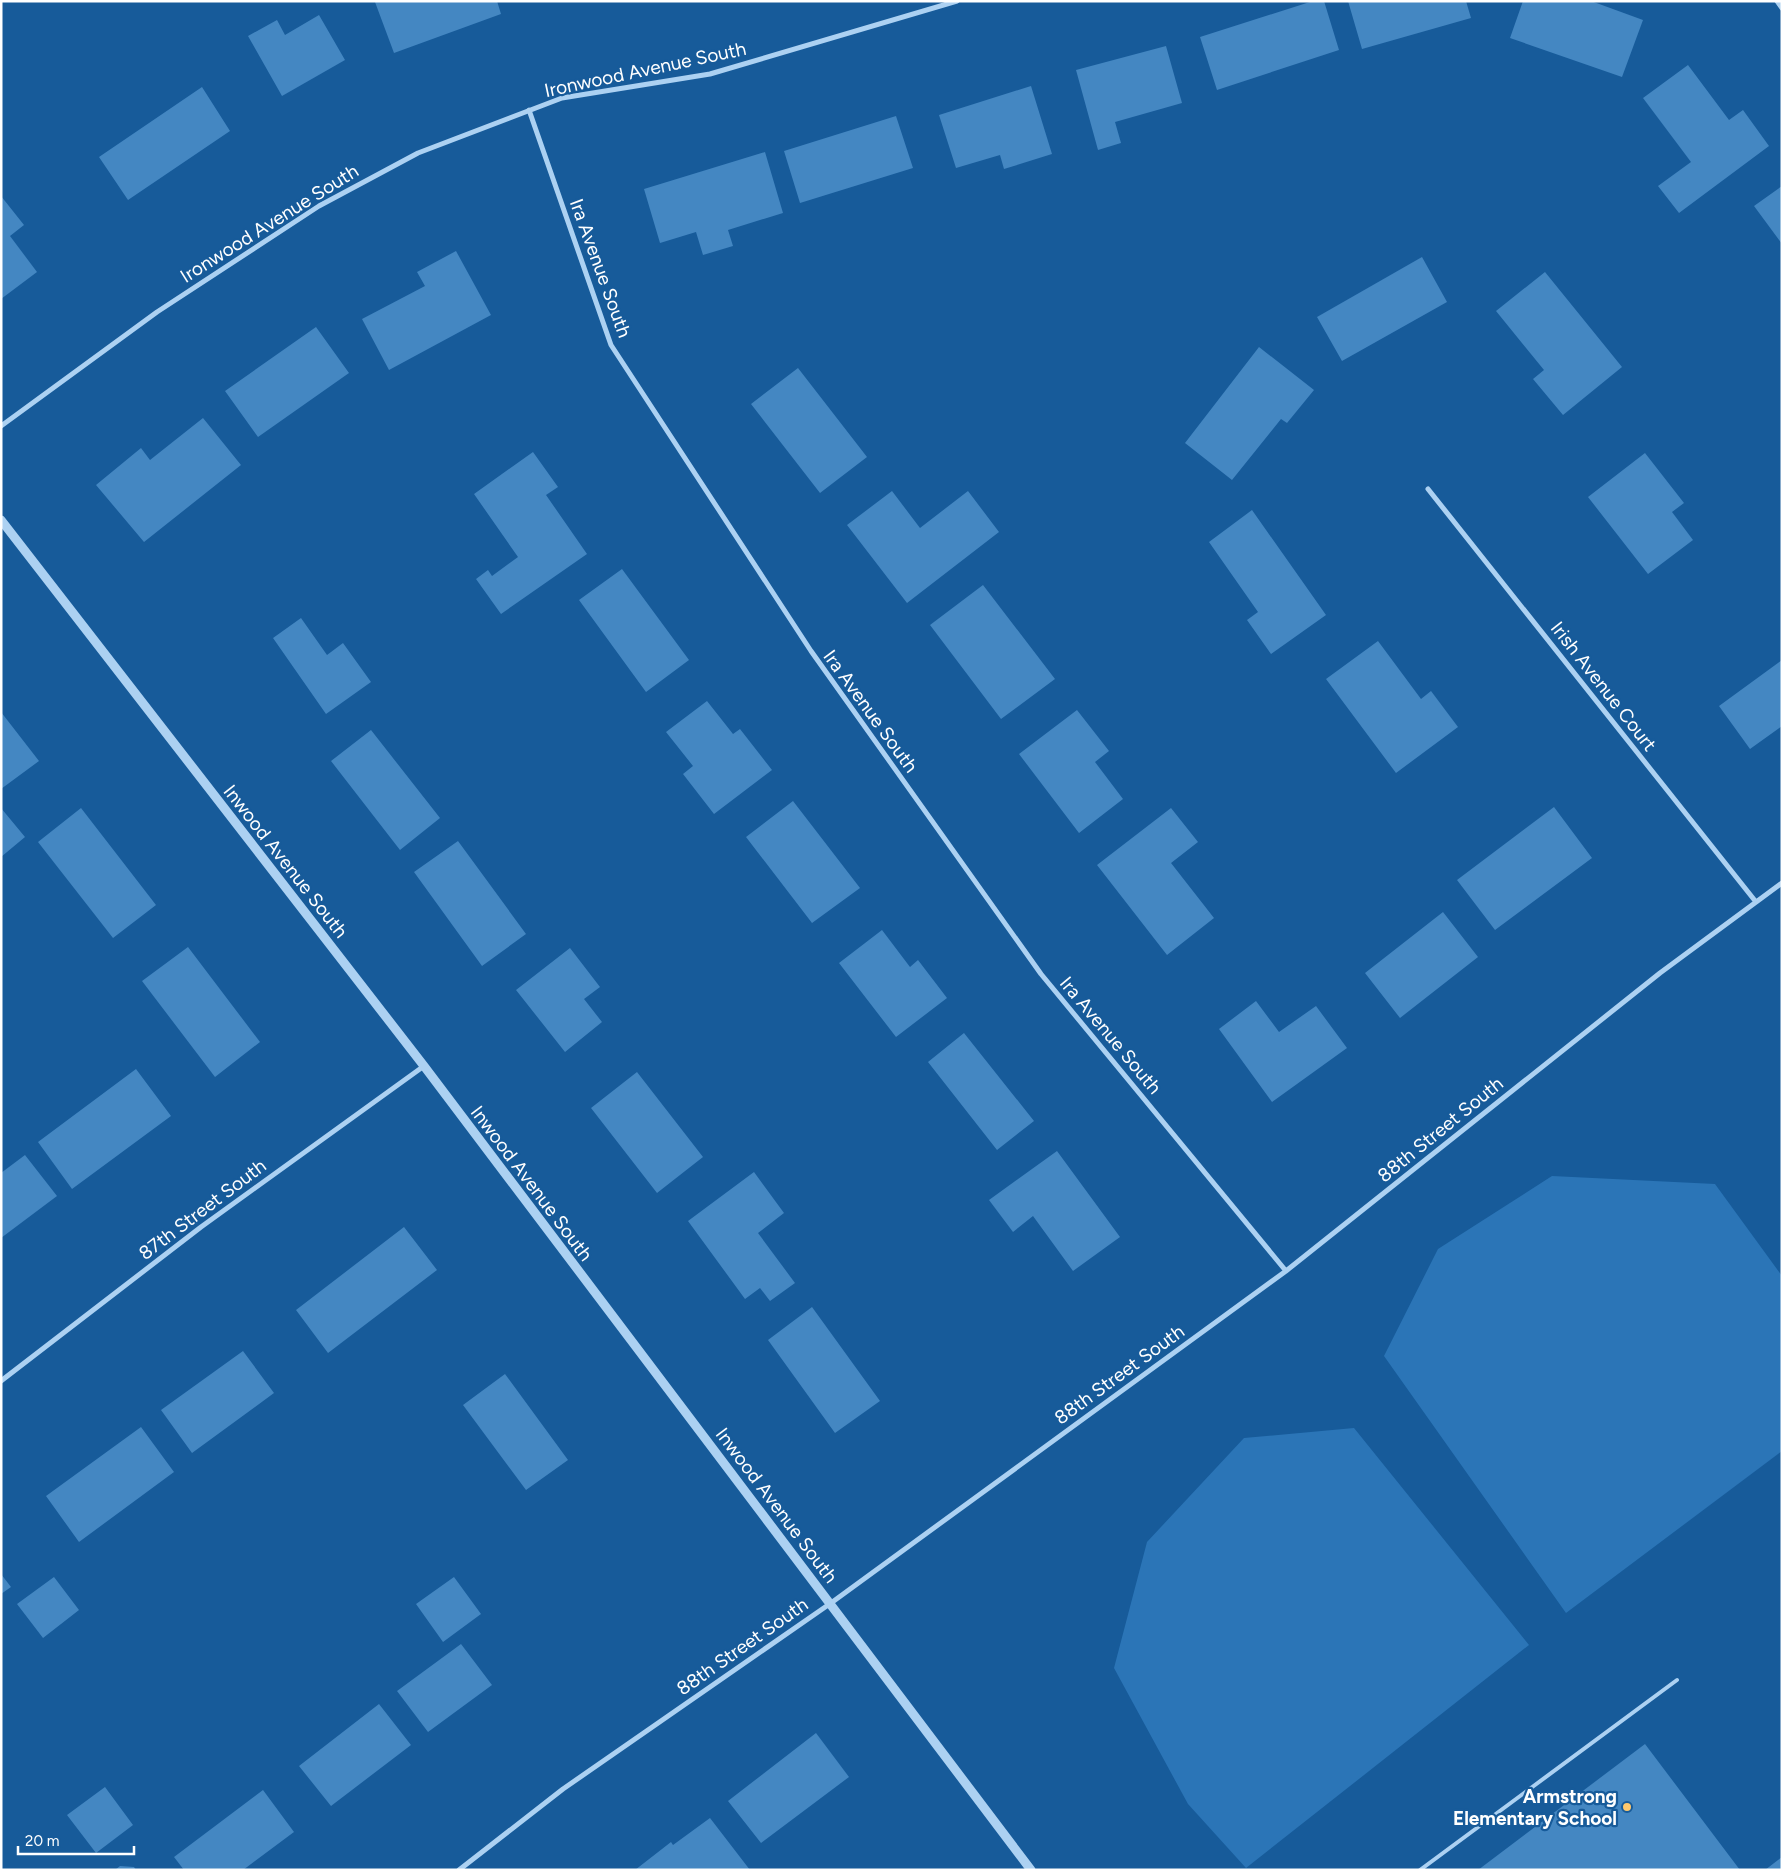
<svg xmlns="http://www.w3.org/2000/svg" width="1783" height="1871" viewBox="0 0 1783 1871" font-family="Figtree,sans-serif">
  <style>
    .pitch { fill: #2b75b7 }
    .building { fill: #4487c2 }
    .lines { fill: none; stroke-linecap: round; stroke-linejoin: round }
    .service { stroke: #acd1f2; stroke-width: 4 }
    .minor { stroke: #acd1f2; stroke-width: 5 }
    .tertiary { stroke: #acd1f2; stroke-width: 9 }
    .poi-dot { fill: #ffc96d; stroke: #175b9a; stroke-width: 2 }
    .labels { text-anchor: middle; stroke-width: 4.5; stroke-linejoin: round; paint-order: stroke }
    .street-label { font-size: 19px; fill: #fff; stroke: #175b9a }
    .poi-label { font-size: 19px; font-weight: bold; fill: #fff; stroke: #175b9a; text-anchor: end }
  </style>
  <rect width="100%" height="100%" fill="#175b9a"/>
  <!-- pitch -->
  <path class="pitch" d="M1552 1176 1715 1184 1782 1276V1451L1566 1613 1384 1356 1438 1249Z
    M1354 1428 1529 1645 1246 1868 1188 1804 1114 1668 1147 1542 1244 1438Z"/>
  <!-- building -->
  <path class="building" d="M377 1H497L501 14 394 53 375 2Z
    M1313 1H1324L1339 50 1217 90 1200 37Z
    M1348 1H1466L1471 18 1362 49Z
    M1523 1H1591L1643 20 1622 77 1510 38Z
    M319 15 345 60 282 96 248 36 277 20 285 35Z
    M1166 46 1182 103 1115 122 1121 143 1098 150 1076 70Z
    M1688 65 1729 120 1743 110 1769 146 1679 213 1658 186 1691 162 1643 98Z
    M1031 86 1052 154 1004 169 1000 155 956 168 939 115Z
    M202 87 230 131 128 200 99 157Z
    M896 116 913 168 800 203 784 151Z
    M765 152 783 213 728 230 733 246 703 255 696 232 660 243 644 189Z
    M1782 186V244L1754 206Z
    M1 196 24 225 10 236 37 272 1 299Z
    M456 251 491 315 389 370 362 319 425 286 417 272Z
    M1422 257 1447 302 1342 361 1317 317Z
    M1545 272 1622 367 1563 415 1533 379 1544 370 1496 311Z
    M316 327 349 373 258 437 225 391Z
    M1259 347 1314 390 1287 423 1281 419 1232 480 1185 443Z
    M798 368 867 457 820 493 751 404Z
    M203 418 241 465 144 542 96 485 141 448 150 460Z
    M533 452 558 487 546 495 587 554 501 614 476 579 488 570 492 576 518 557 474 494Z
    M1645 453 1684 503 1672 512 1693 540 1648 574 1588 497Z
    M892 491 920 528 968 491 999 532 907 603 847 525Z
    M1252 510 1326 615 1271 654 1247 620 1258 612 1209 542Z
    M622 569 689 660 646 692 579 600Z
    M983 585 1055 679 1001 719 930 625Z
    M301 618 327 655 343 643 371 682 326 714 273 638Z
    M1378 641 1421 699 1431 691 1458 727 1396 773 1326 679Z
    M1782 660V726L1750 749 1719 706Z
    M707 701 733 734 740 729 772 770 714 814 683 774 693 766 666 732Z
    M1077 710 1109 751 1095 762 1123 799 1079 833 1019 754Z
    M1 712 39 761 1 789Z
    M371 730 440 818 400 850 331 761Z
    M793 801 860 888 812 923 746 837Z
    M1554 807 1592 858 1495 930 1457 880Z
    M1 808 25 837 1 857Z
    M81 808 156 905 113 938 38 842Z
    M1171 808 1198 842 1171 863 1214 918 1167 955 1097 865Z
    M458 841 526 934 482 966 414 872Z
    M1443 912 1478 957 1400 1018 1365 973Z
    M882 930 910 967 918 960 947 998 896 1037 839 963Z
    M188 947 260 1042 215 1077 142 981Z
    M570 948 600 987 584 999 602 1022 565 1052 516 990Z
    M1256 1001 1279 1032 1316 1006 1347 1048 1272 1102 1219 1029Z
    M964 1033 1034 1121 997 1150 928 1062Z
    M136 1069 171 1116 72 1189 38 1142Z
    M637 1072 703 1157 657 1193 591 1108Z
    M1057 1151 1120 1237 1073 1271 1033 1216 1013 1232 989 1200Z
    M25 1155 57 1196 1 1238V1173Z
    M754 1172 784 1213 758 1233 795 1283 770 1301 760 1288 745 1299 688 1221Z
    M404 1227 437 1270 328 1353 296 1310Z
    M812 1307 880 1401 835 1433 768 1340Z
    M243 1351 274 1393 192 1453 161 1410Z
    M505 1374 568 1460 526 1490 463 1405Z
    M141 1427 174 1472 79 1542 46 1496Z
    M1 1574 11 1587 1 1594Z
    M54 1577 79 1610 43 1638 17 1604Z
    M454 1577 481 1614 443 1642 416 1604Z
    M461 1644 492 1685 428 1732 397 1691Z
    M379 1704 411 1745 331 1806 299 1766Z
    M816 1733 849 1777 761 1843 728 1801Z
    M1645 1744 1740 1870H1478Z
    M105 1787 133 1825 96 1853 67 1815Z
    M263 1790 294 1832 243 1870H184L174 1857Z
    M710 1818 750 1870H635L671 1842 673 1845Z
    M1782 1857V1870H1765Z
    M120 1866 134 1867 136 1870H115Z"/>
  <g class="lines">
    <!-- service -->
    <path class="service" d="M1420 1870 1677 1680"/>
    <!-- minor -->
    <path class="minor" d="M1777 1 1782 8
      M529 110 611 345 811 651 1041 974 1286 1271
      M1 426 157 312 319 206 418 153 562 98 710 74 957 1
      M1428 489 1756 902
      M1 1381 201 1227 424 1066
      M459 1870 563 1789 831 1603 1286 1271 1660 973 1782 883"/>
    <!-- tertiary -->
    <path class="tertiary" d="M1 520 424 1066 1031 1870"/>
  </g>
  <!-- markers -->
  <circle class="poi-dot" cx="1627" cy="1807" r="5"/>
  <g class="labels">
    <!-- street labels -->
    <g class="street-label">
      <text transform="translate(645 69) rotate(-12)" y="7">Ironwood Avenue South</text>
      <text transform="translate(269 223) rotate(-32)" y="7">Ironwood Avenue South</text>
      <text transform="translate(601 268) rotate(70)" y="7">Ira Avenue South</text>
      <text transform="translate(1604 686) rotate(52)" y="7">Irish Avenue Court</text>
      <text transform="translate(871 711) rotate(54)" y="7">Ira Avenue South</text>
      <text transform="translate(286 861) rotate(52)" y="7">Inwood Avenue South</text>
      <text transform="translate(1111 1035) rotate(50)" y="7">Ira Avenue South</text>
      <text transform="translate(1440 1129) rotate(-39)" y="7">88th Street South</text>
      <text transform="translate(532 1183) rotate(53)" y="7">Inwood Avenue South</text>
      <text transform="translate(202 1209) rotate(-37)" y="7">87th Street South</text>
      <text transform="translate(1119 1374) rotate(-36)" y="7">88th Street South</text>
      <text transform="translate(777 1505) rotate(53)" y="7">Inwood Avenue South</text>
      <text transform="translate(742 1646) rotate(-35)" y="7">88th Street South</text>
    </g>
    <!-- poi labels -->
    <g class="poi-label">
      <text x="1617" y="1803">Armstrong<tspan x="1617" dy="22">Elementary School</tspan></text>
    </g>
  </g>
  <!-- border -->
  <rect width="1783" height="1871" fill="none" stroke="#ffffff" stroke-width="5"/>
  <!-- scale -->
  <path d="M18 1846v8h116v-8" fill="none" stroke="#ffffff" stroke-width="2.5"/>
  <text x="25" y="1846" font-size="15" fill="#ffffff" stroke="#175b9a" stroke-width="4" paint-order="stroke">20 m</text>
</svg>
